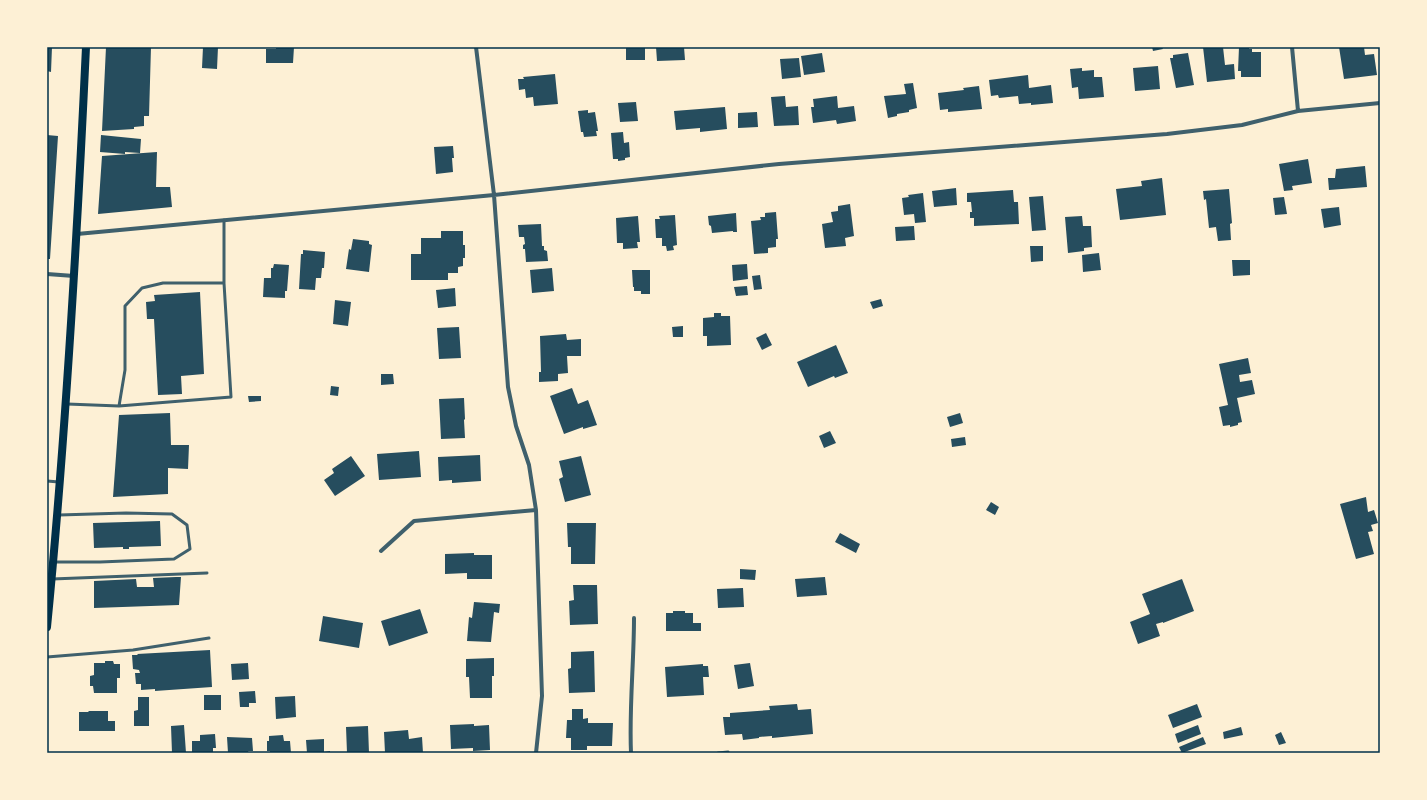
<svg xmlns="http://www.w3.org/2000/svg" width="1427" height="800" viewBox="0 0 1427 800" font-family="'Source Sans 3',sans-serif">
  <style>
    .building { fill: #264d5e }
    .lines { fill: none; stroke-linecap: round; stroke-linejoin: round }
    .service { stroke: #3f606c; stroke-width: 3 }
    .minor { stroke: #3f606c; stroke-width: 4 }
    .secondary { stroke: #003049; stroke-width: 8 }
    .neatline { fill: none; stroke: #003049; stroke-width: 1.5 }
  </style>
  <rect width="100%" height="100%" fill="#fdf0d5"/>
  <!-- building -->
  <path class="building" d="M47 47H52L51 72 47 71Z
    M106 47H151L149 116H144V126L134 127V129L102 131Z
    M203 47H218L217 69 202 68Z
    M276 47H294L293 63H266V49H276Z
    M626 47H645V60H626Z
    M656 47H684L685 60 657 61Z
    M1152 47H1162L1163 49 1153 51Z
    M1203 47H1223L1225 65 1234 64 1235 79 1207 82Z
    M1239 47H1249V49H1252V52H1261V77H1241V71H1238Z
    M1339 47H1364L1365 55 1374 54 1377 75 1344 79Z
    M822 53 825 72 804 75 801 56Z
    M1188 53 1194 85 1176 88 1170 58H1173V55Z
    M799 58 801 77 782 79 780 59Z
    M1158 66 1160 89 1135 91 1133 68Z
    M1082 68V71L1094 70V77H1102L1104 97 1079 99 1078 87 1072 88 1070 69Z
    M555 74 558 104 534 106 533 97 526 98 525 89 519 90 518 79H524L523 77Z
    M1028 75 1029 88 1051 85 1053 103 1031 105V103L1019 104 1018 96 999 98 998 95 991 96 989 80Z
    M913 83 917 108 909 110V112L897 114V116L888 118 884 96 906 94 904 84Z
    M979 86 982 109 948 112V109L940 110 938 93 964 90 963 88Z
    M785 96 786 107 798 106 799 125 774 126 771 97Z
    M837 96 838 108 854 106 856 121 837 124 836 120 813 123 811 107H814L813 99Z
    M636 102 638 121 620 122 618 103Z
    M725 107 727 129 700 132V128L676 130 674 111Z
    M588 110V113L595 112 598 131H596L597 136 584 137 583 132H581L578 111Z
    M757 112 758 127 738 128V113Z
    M623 132 624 143 629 142 630 157 625 158V160L618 161V159H613L611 133Z
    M47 135 58 136 50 259H47Z
    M101 135 141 139 140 153 125 152V154L100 152Z
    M453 146 454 158H452L453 172 436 174 434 147Z
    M157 152 156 187H170L172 207 98 214 102 156Z
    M1308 159 1312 183 1292 186 1293 190 1284 191 1279 164Z
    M1365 166 1367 187 1329 190 1328 178H1335L1336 169Z
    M1162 178 1166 215 1120 220 1116 189 1142 186 1141 181Z
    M956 188 957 205 934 207 932 191Z
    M1229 189 1232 223 1230 224 1231 240 1218 241 1216 227 1209 228 1206 199 1204 200 1203 191Z
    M1013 190 1014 202H1018L1019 224 974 226V218H970V212H972L971 202H967V193Z
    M923 193 926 222 915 223 914 214 904 215 902 198 909 197 908 195Z
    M1043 196 1046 230 1032 231 1029 197Z
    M1284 197 1287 214 1275 215 1273 198Z
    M850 204 854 236 845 238 846 246 825 248 822 224 833 222 831 212 838 211V206Z
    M1339 207 1341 225 1324 228 1321 209Z
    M776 212 778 239H776V247L768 248V253L754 254 751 221 761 220 760 217H765V213Z
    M736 213 737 232H733V231L712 233 711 226 709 225 708 216Z
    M675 215 677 245 673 246 674 250 667 251 666 246H662V238H656L655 219H660L659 216Z
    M638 216 640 242H637L638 248 623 249V243H617L616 218Z
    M1082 216 1083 226H1091L1092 247 1084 248V251L1068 253 1065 217Z
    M541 224 542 246H544V250L547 251 548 261 526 262 525 249H523V245L525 244 524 237H519L518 225Z
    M914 226 915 240 896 241 895 227Z
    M441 231H463V245H465V258H463V266L458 267V273H448V280H411V254H421V238H441Z
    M353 239 369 241V244L372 245 369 272 346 269 349 249 351 250Z
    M1030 246H1043V261L1031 262Z
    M303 250 325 252 324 268H322L321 278H316L315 290 299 289 301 254H303Z
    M1099 253 1101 270 1083 272 1082 255Z
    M1232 260H1250V275L1233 276Z
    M274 264 289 265 287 291H285V298L263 297 264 278H271V268H273Z
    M747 264 748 279 733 281 732 265Z
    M552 268 554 291 532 293 530 270Z
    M632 270H650V294H641V291H634V287H633Z
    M760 275 762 289 754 290 752 276Z
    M747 286 748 295 736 296 734 287Z
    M455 288 456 306 438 308 436 290Z
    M200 292 204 374 181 376 182 394 158 395 154 319H147L146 302 155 301 154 295Z
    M881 299 883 306 873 309 870 302Z
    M335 300 351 302 348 326 333 324Z
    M714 313H721V316H730L731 345 707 346V336H703V318L714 317Z
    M683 326V337H673L672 327Z
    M459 327 461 358 439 359 437 328Z
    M766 333 772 345 762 350 756 338Z
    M566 334 567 340 581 339V356H567L568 373 558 374V381L539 382V372H541L540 336Z
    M836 345 848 373 835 378 834 376 808 387 797 362Z
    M1248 358 1251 373 1239 375 1240 382 1252 380 1255 394 1237 398 1242 422 1238 423V425L1230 427V425L1223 426 1219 407 1228 405 1219 364Z
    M381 374H393L394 384 381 385Z
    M331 386 339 387 338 396 330 395Z
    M572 388 578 404 588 400 597 425 583 429V427L564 434 550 396Z
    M248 396H261V401L249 402Z
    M464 398 465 419 464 420 465 438 441 439 439 399Z
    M170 413 171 445H189L188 469 168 468V494L113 497 119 415Z
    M960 413 963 423 950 427 947 417Z
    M830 431 836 443 824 448 819 436Z
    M965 437 966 445 952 447 951 439Z
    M419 451 421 477 379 480 377 454Z
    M480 455 481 481 452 483V480L439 481 438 457Z
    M351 456 365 476 335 496 324 480 334 473 332 469Z
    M581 456 591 495 565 502 559 479 563 477 559 461Z
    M1366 497 1368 512 1374 510 1378 523 1371 525 1373 531 1368 532 1374 554 1356 559 1340 504Z
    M991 502 999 507 995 515 986 510Z
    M160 521 161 546 129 547V549H123V547L94 548 93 523Z
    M567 523H596L595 564H571V547H568Z
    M840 533 860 544 856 553 835 542Z
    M474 553V555H492V579H467V573L445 574V554Z
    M740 569 756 570 755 580 740 579Z
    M176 577H181L179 605 94 608V581L136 579 137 587H154L153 578Z
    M825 577 827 595 797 597 795 579Z
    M1182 579 1194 611 1163 623V622L1156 624 1160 636 1138 644 1130 622 1150 614 1142 594Z
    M573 585H597L598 624 570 625 569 601 574 600Z
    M743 588 744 607 718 608 717 589Z
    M474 602 500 604 499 613 494 612 491 642 467 641 469 617 472 618Z
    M420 609 428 633 389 646 381 621Z
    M673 611H685V613H693V623H701V631H666V613H673Z
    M323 616 363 623 359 648 319 641Z
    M210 650 212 687 155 691V689L141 690V684H136L135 673H140L139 670 133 669 132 655H138L137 654Z
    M594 651 595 692 569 693 568 669 571 668V652Z
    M494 658V676H492V698H470L469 677H466V659Z
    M105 661H113L114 664H120V678H117V693H94L93 686H90V676L94 675V663H105Z
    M248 663 249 679 232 680 231 664Z
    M750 663 754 686 738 689 734 665Z
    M703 664V666H708L709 677H703L704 695 667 697 665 667Z
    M255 691 256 703H249V707H240L239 692Z
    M204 695H221V710H204Z
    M295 696 296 717 276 719 275 697Z
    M138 697H149V726H134V711L138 710Z
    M797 704 798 710 811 709 813 734 772 738V736L759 737V738L743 740 742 734 725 735 723 717H730V713L770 710 769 706Z
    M1197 704 1202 717 1173 728 1168 715Z
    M572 709H583V719L588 718V723H613L612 746H587V750H571V738H566L567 720H572Z
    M88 711H108V721H115V731H79V712H89Z
    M474 724V726L489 725 490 750 473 751V748L451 749 450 725Z
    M184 725 186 753H172L171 726Z
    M1198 725 1201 734 1178 743 1175 734Z
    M368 726 369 753H347L346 727Z
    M1241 727 1243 735 1224 739 1223 732Z
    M408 730 409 739 422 737 423 753H385L384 732Z
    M1281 732 1286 743 1279 745 1275 735Z
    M215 734 216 748H213V753H192V741H200V735Z
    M283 735 284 741H290L291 753H270V751H267V741H269V736Z
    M227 737 252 738 253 751H248L249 753H228Z
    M1203 737 1206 744 1182 753 1179 747Z
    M324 739V752L330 751V753H307L306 740Z"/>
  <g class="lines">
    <!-- service -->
    <path class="service" d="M67 404 119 406 231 397 224 283
      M119 406 125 370V306L142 288 163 283H224V220
      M47 481 59 482
      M54 562H100L174 559 190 549 187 525 172 514 126 513 59 515
      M52 579 207 573
      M47 657 133 650 209 638
      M718 753 728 752"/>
    <!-- minor -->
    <path class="minor" d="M476 47 494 195 508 387 516 426 529 465 536 510 542 696 536 753
      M1292 47 1298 111
      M77 234 494 195 779 164 1167 134 1242 125 1298 111 1380 103
      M47 274 74 276
      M381 551 414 521 536 510
      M631 753C629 708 634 663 634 618"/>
    <!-- secondary -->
    <path class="secondary" d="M47 627C66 434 77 241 86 47"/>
  </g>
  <!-- border -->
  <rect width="1427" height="800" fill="none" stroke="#fdf0d5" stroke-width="96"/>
  <rect x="48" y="48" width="1331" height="704" class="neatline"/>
</svg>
